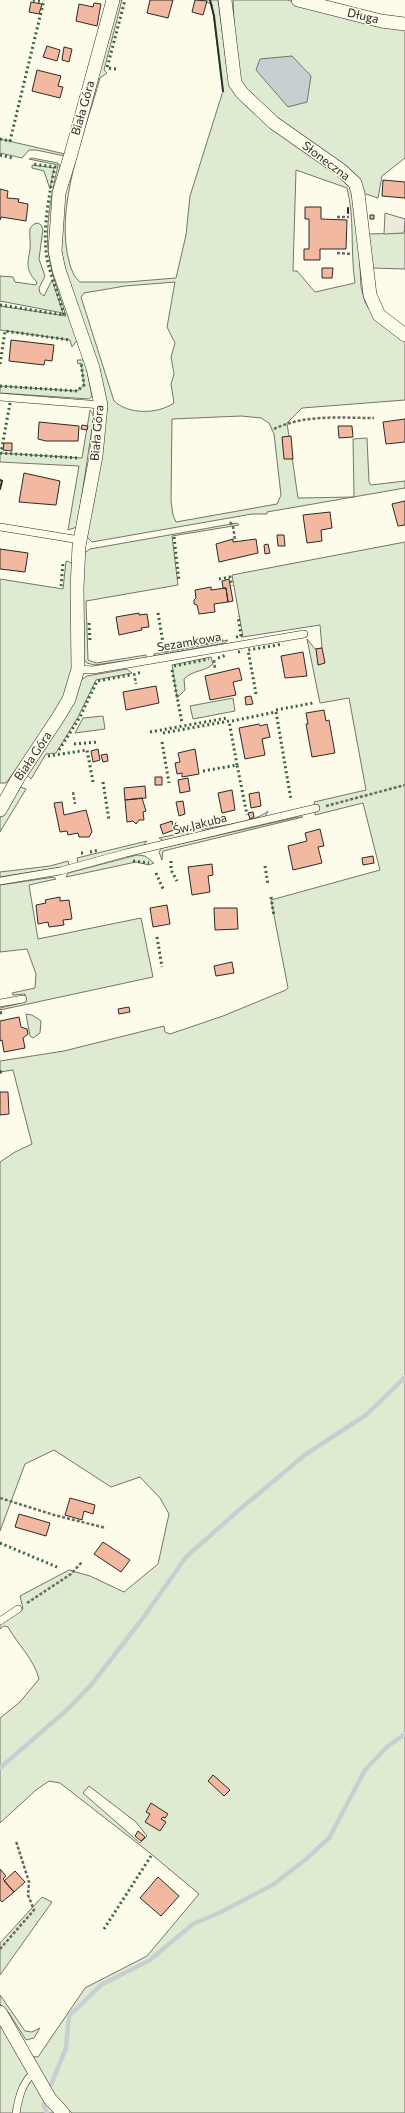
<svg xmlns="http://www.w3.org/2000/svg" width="405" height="2113" viewBox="0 0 405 2113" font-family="Commissioner,sans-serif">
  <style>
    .green { fill: #deebd1; stroke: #74746e; fill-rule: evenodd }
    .parking { fill: #eceadb; stroke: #74746e }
    .water { fill: #c7d0d0; stroke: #74746e }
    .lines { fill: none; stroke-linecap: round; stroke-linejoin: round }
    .stream { stroke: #c7d0d0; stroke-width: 4.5 }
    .building { fill: #f2b8a0; stroke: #2b2b2b }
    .lane-casing { stroke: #2b2b2b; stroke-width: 8 }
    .street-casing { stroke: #2b2b2b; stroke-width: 14 }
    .path { stroke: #6a6964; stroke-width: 2.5; stroke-dasharray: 3 2; stroke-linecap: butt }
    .lane { stroke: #fdfbea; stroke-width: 7 }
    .street { stroke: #fdfbea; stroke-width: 13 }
    .hedge { stroke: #34623c; stroke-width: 3; stroke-dasharray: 2 3; stroke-linecap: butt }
    .wall { stroke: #2b2b2b; stroke-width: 2 }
    .labels { text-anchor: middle; stroke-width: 3; stroke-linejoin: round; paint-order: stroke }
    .street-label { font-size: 12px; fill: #2b2b2b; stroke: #fdfbea }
  </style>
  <rect width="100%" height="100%" fill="#fdfbea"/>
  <!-- green -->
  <path class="green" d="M119 0H122L104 70 107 73 100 78C85 133 53 209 70 265 73 273 74 277 80 282H127L176 278 186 235 190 196 223 91 212 4 199 0H218L228 75 235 43 233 0H288L308 7 405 29V158L382 176 378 198 351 189 358 227 361 287 365 302 371 312 405 340V400L302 408 287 423 298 498 354 497 353 439 367 438 369 482 371 485 405 481V488L267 512V514H252L92 542 86 536 104 394 96 358 92 350 64 265 60 242 62 201ZM296 170 347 188C355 219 350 251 355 283L315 292 297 271H293ZM175 282 167 327 175 343 171 357 174 374 171 384 174 403C158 414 129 415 114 401L81 297 84 293 125 286ZM241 416 261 418 269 423 274 434 281 495 277 504 176 522 173 515 171 501 172 419Z
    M0 139 65 154V156L36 150H29L22 158 0 153Z
    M32 158 58 163 60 166 52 209 78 339 72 347 70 340 0 330V306L66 316C60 296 52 277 49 257 44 227 52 194 58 165L29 159Z
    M32 165 54 168 50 189 44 171 32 168Z
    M38 223 41 225 43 229 39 259 45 276 39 288 40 293 44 296 52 280 63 313 0 301V276L13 277 15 282 36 285 37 282C26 271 27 265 30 250 31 243 29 235 30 228L34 224Z
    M405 230V269L372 268 369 234 403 233Z
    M77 360H85L92 396 89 399 0 393V386L77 391 84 385 81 363 78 364Z
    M90 410 93 414V422L77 527 68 530 79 466 0 462V453L82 458Z
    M237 523 239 525 172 536 178 585 86 601 88 660 96 663 146 655V658L94 665 87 663 84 659 83 554 90 549Z
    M405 542V2113H72L62 2104 60 2113H0V2018L23 2056 38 2057 85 1988 147 1956 199 1894 150 1853 60 1783 49 1781 36 1790 0 1823V1718L20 1702 39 1679C34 1659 18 1645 8 1627L4 1626 0 1629V1624L23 1609 20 1596 69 1570 90 1576 124 1592 158 1564 169 1514 160 1498 140 1477 111 1487 54 1450 25 1464 0 1531V1162L15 1152 32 1144 13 1070 0 1072V1061L64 1051 164 1026 165 1032 170 1034 223 1016 286 990 288 988 271 900 380 870 363 803 315 815 316 808 314 802 366 790 349 698 320 703 307 639 315 649 322 648 320 625 243 637 232 575ZM89 1786 136 1822 147 1836 140 1843 83 1793Z
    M66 561 72 563 75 651 67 692 41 735 6 783H0V579L63 589Z
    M228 640 225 643 154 656V654Z
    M211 657 213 664C205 672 192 670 184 679L185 690 177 698 172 665Z
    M127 669 132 673 96 680 78 717 56 753 46 754 31 779 27 775 81 680 87 676Z
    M233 698 235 711 193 719 190 706Z
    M103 716 105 729 75 733 83 718Z
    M20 787 26 789 0 832V818L17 788Z
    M268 811 265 817 203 831 199 826 204 829C219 826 258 821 268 811Z
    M298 817H303L163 851 162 860 159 852 162 848Z
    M188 829V835L164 841 159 838 186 832Z
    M147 841 143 846 78 863 77 858Z
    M137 855 145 856 154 863 149 865 136 862 66 877 68 873Z
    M68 861 69 866 0 877V872L50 866Z
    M54 877 56 879 29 885 38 939 141 918 153 977 0 1010V1008L25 1002V994L13 995 12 993 35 988 36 974 27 949 0 952V885Z
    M26 1014 32 1015 41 1021 40 1033 33 1038 30 1036Z
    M42 1897 52 1902 0 1975V1943Z
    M0 1995 25 2031 32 2032 40 2028 34 2038 26 2040 9 2013 0 2004Z"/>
  <!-- parking -->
  <path class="parking" d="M385 213 405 219 404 233 384 234Z"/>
  <!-- water -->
  <path class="water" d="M292 56 311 76 307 102 288 107 256 70 260 59Z"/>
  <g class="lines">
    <!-- stream -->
    <path class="stream" d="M0 1768 69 1708 91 1685 140 1622 186 1557 239 1510 306 1454 366 1415 405 1377
      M51 2085 66 2048 69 2016 101 1985 150 1960 193 1924 221 1912 274 1884 305 1860 329 1838 365 1770 388 1746 405 1734
      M43 2104 47 2113"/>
  </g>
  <!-- building -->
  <path class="building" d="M150 0H173L168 18 147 13Z
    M195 0 207 1 203 15 192 12Z
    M31 2 42 4 39 14 29 12Z
    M94 3 101 4 97 26 76 21 79 4 93 7Z
    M47 46 60 50 57 61 43 57Z
    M64 47 72 49 69 62 62 60Z
    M37 70 61 76 58 86 63 87 60 98 32 91Z
    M383 180 405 182V198L382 196Z
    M0 189 8 191 7 198 19 199 18 202 28 204 26 221 1 217 0 220Z
    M305 207H321V219L347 220 346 249H320V260H304V249H309V219H305Z
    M370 215H374V219H370Z
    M322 268H333L332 278H322Z
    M11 340 54 345 52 361 45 360 44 365 9 361Z
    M405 419V442L386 444 383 422Z
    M39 422 79 426 78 441H46L38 439Z
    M82 425 88 426 87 430 81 429Z
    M338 426H352L353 437 339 438Z
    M291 436 293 459H284L282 437Z
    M4 443H12V451L3 450Z
    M24 473 60 481 56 505 19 502Z
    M405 501V525L398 526 392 504Z
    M330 512 332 528 321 530 322 541 307 543 303 515Z
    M277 535H284L285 546H278Z
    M233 539V542L256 539 258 553 219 562 216 544Z
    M268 544 270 553 265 554 264 545Z
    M0 549 28 553 25 572 0 569Z
    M229 579 233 601 228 602 226 588H223L222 581Z
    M211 587V590L226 588 228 602 214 604 215 612 199 614 197 605 194 604V600L196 598 195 590Z
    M139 613V615L147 614 149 627 141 628 142 630 119 635 116 617Z
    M322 648 325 663 318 665 316 649Z
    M303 652 307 676 285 678 281 656Z
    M239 668 242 680 233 682 236 695 210 700 205 676Z
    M156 686 159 703 126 710 123 692Z
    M251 696 253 704 246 705 245 697Z
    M324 710 326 721 329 720 335 753 312 757 306 724H308L306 713Z
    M259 724 260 726 267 724 270 737 262 739 265 755 245 759 239 728Z
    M98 749 100 760 93 762 91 751Z
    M195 749 199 774 182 777V773L177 774 175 763 180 762 178 753Z
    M107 754 108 761 103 762 101 755Z
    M155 777H162V785H155Z
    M188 778 190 791 180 793 178 780Z
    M145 786 146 798 125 800 124 788Z
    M232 790 235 810 222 813 218 793Z
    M259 792 261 806 251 808 249 794Z
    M142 798 146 811 143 812 144 820H139L136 824 133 821 127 822 125 800Z
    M183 801 185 814 179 816 176 802Z
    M62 802 64 815 86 810 92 832 89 837H79L78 833 68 835 67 831 60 832 54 803Z
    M253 812 254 817 250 819 248 813Z
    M172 821 174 830 163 834 160 825Z
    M320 829 324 846 318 847 322 863 293 870 288 846 307 841 305 833Z
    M373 856 374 863 363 865 362 858Z
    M212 864 213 875 208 876 210 892 192 895 188 867Z
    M60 897V901L69 900 72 919 63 920 64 925 49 927 48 922 38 924 36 905 46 903 45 900Z
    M167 905 170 924 153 927 150 908Z
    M214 908H237L238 929 215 930Z
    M232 962 234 973 216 976 214 966Z
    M129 1007 130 1012 119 1014 118 1009Z
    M19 1017 21 1027 27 1029 28 1034 23 1038 25 1048 4 1052 2 1040 0 1041V1021Z
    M0 1092H8L9 1114 0 1115Z
    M70 1498 95 1505 93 1514 84 1511 82 1520 65 1515Z
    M19 1514 50 1523 46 1536 15 1527Z
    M103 1542 130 1560 121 1572 94 1554Z
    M213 1775 230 1790 224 1796 208 1781Z
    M151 1803 168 1814 165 1818 163 1817 161 1819 166 1822 160 1831 145 1822 150 1814 146 1812Z
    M138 1831 145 1837 141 1841 135 1836Z
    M0 1869 6 1876 3 1879 14 1892 2 1902 0 1900Z
    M15 1871 25 1882 14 1892 4 1881Z
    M158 1877 179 1896 161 1916 140 1898Z"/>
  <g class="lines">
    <defs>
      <path id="lane" d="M0 397 101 405
        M0 527 80 540
        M78 669 93 670 304 634
        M0 881 60 871 126 853 316 808
        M0 1003 23 999
        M0 1621 18 1609
        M16 2113C19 2096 22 2083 35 2071"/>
      <path id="street" d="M225 0 235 83 242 93 274 123 341 170 355 183 358 193 370 295 379 315 405 335
        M298 0 381 21 405 24
        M0 810 18 778 59 716 69 699 78 669 77 588 79 546 96 456 101 405 93 368 59 270 55 251 59 193 71 154 113 0
        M0 2012 50 2099 63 2113"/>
    </defs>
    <!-- lane casing -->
    <use href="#lane" class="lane-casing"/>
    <!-- street casing -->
    <use href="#street" class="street-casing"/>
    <!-- path -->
    <path class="path" d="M337 217H349
      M337 253 352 254
      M274 429C305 414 341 418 374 418
      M230 522 233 526 235 540
      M214 660 215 669
      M134 673 136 684
      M73 792 75 804
      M326 806 405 785
      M0 1498 54 1515 106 1528
      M27 1603 71 1574 82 1562
      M0 1949 34 1910 28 1895 29 1882 16 1841"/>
    <!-- lane -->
    <use href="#lane" class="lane"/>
    <!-- street -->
    <use href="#street" class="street"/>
    <!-- hedge -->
    <path class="hedge" d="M33 0 43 2
      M116 69 107 68 125 0
      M0 139 10 141 44 0
      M0 155 13 158
      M0 305 64 315C59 296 51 277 47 259 42 230 49 195 55 167L32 164
      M0 364 5 331 70 340
      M0 386 77 391 84 385 81 363
      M10 403 1 453 78 458
      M174 537 179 581
      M219 579 230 577 232 586
      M61 586 63 563
      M158 613 164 649 167 651 224 640
      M89 623 90 641
      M236 637 241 636 238 616
      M238 652 243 651
      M218 658 226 655
      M174 666 209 659
      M172 670 182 723
      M138 673 143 672
      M256 694 248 650 283 644
      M276 710 313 703
      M232 721 276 712 291 800
      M150 732 227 718
      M163 733 229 721 237 765
      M162 742 169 783
      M74 744 98 742
      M59 750 80 717 97 681 130 675
      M48 756 87 750 93 782
      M203 771 237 765 247 815
      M103 782 109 820
      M90 852 99 850
      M81 853H85
      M133 861 149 863
      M171 861V870L177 881
      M265 866 268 885
      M156 873 164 891
      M271 897 274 916
      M157 937 162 967
      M0 1013 4 1012
      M0 1072H3
      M0 1543 57 1567
      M104 1929 151 1856"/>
    <!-- wall -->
    <path class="wall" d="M210 0 214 16 223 91
      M348 208V213
      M0 480 2 481 0 489"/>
  </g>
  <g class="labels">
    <!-- street labels -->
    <g class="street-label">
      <text transform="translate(363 16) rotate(13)" y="4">Długa</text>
      <text transform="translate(83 108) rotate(-74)" y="4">Biała Góra</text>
      <text transform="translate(326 161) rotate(37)" y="4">Słoneczna</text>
      <text transform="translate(97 433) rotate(-85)" y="4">Biała Góra</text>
      <text transform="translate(189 642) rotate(-10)" y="4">Sezamkowa</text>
      <text transform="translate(33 756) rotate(-56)" y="4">Biała Góra</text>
      <text transform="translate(200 824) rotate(-14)" y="4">Św.Jakuba</text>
    </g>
  </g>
</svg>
